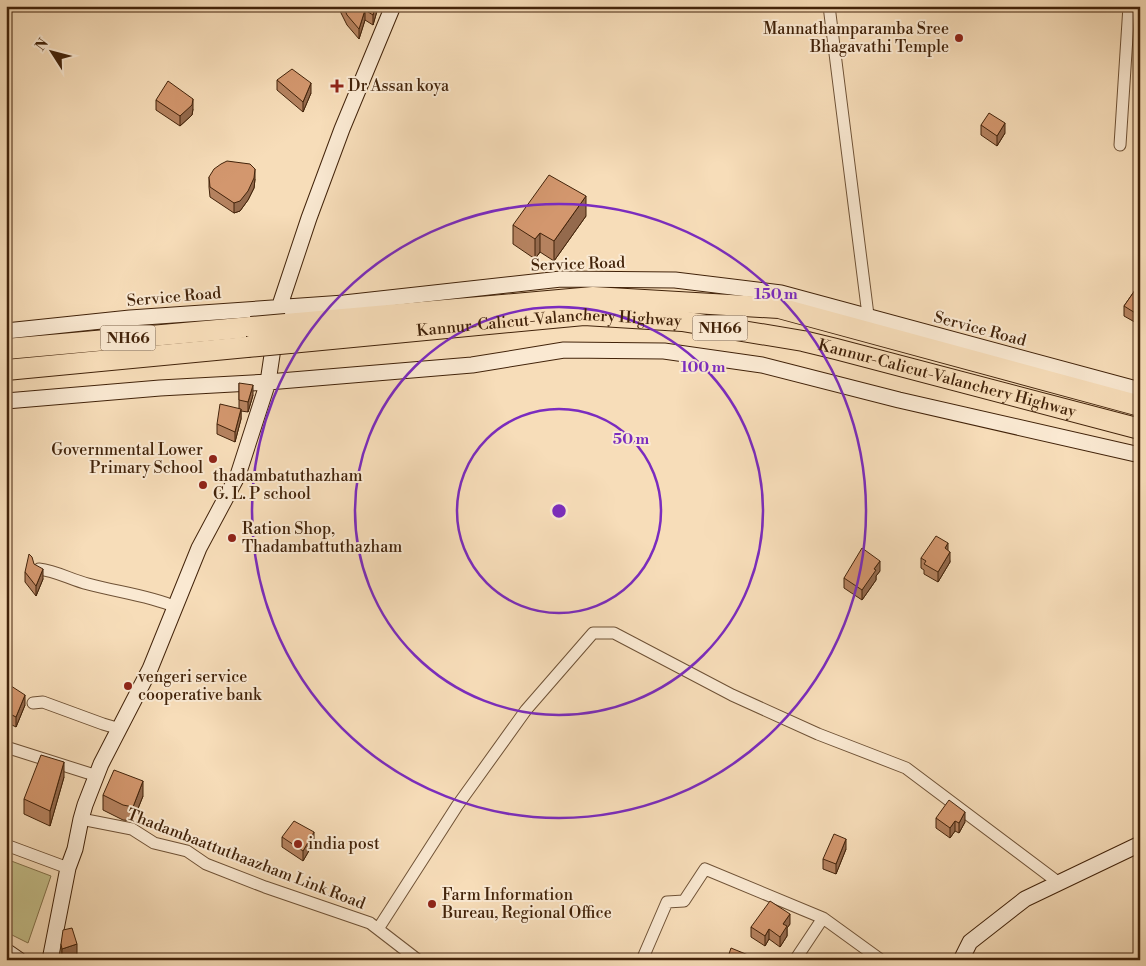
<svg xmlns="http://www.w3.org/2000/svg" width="1146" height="966" font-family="'Libre Bodoni',serif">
	<rect width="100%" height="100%" fill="#f7ddb9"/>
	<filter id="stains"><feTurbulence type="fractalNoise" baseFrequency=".004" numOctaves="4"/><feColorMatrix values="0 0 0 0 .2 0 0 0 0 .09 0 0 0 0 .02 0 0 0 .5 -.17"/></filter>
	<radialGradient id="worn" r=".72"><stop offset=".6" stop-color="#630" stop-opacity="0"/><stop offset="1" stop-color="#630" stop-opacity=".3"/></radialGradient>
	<path fill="#c4bf8a" stroke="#83714a" d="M6,859L51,876L28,943L6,932Z"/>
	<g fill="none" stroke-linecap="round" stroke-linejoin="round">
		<defs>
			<path id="street" d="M829,6L868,315
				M1120,145L1129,6
				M39,569C57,571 71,580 88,584C117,592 148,595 176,607
				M33,703L43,702L103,724L120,729
				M6,745L9,748L91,774H97
				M81,819L132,829L154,843L187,851L206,864L265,887L370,923L418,960
				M6,845L68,868
				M378,929L457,806L526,710L593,633H614L732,695L818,734L906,768L1059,883
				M642,960L667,902L684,901L705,869L823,918
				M795,960L823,918L881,960"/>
			<path id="secondary" d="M6,331L130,318L344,303L561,279L675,280L781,293L1140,390
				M6,401L160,388L268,382L472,365L564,350L664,351L762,365L899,400L1140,455
				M6,951L19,960
				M50,960L68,868L75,849L81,819L85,805L101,764L150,669L199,548L238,475L268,382L279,308L309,218L342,129L393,6
				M961,960L970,942L1025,899L1140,844"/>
			<g id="highway">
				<path d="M286,324L593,297L779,308L1140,406"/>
				<path id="s1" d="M290,343L584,315L682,321L803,341L836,349L1140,429"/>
				<path d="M6,349L251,327"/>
				<path d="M6,370L247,347"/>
			</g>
		</defs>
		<use href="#street" stroke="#6f5236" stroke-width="13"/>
		<use href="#secondary" stroke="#42230a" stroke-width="17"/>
		<use href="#highway" stroke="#42230a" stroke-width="22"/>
		<use href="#street" stroke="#fae9d2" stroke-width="11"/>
		<use href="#secondary" stroke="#fae9d2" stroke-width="15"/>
		<use href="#highway" stroke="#f7ddb9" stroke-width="20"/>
		<defs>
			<path id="highway-bridge" d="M251,327L286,324
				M247,347L290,343"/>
		</defs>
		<use href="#highway-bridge" stroke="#42230a" stroke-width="22" stroke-linecap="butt"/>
		<use href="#highway-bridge" stroke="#f7ddb9" stroke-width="20"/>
	</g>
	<path fill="#b5825f" stroke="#42230a" d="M339,6H377V11L373,25L365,20L359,39L347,25L339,9Z
		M277,80L311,93L303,112L277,90Z
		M156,100L193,109L192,115L180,126L156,110Z
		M981,125L1005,133L997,146L981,135Z
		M209,177L255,179L254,188L248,200L240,211L234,213L210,197L209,187Z
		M586,216L554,261L540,252L535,259L513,244V225Z
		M1140,283V325L1124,316V306Z
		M239,383L253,395L248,412L241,411V419L235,442L217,434V424L239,409Z
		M948,551L950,562L938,582L924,574V570L921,568V558Z
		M34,564L43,579L36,596L25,582V572Z
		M880,571L876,576V580L862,600L844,588V578Z
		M6,690L25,705L16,727L6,722Z
		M64,777L50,826L24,814V799Z
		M103,795L143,796L133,821L123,820L103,810Z
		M936,818L965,822L959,833L955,831L950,838L936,828Z
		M282,837L314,842L303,861L282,847Z
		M846,849L836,874L823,869V859Z
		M790,924L787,928V936L780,947L769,939L765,946L751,937V927Z
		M61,944L77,954L62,959L61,954Z"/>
	<path fill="#946a4d" stroke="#42230a" d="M375,6H377V11L373,25V15Z
		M365,10V20L359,39V29Z
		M311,83V93L303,112V102Z
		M193,99V109L192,115L180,126V116Z
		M1005,123V133L997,146V136Z
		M255,169V179L254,188L248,200L240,211L234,213V203Z
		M586,196V216L554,261V241Z
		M540,233V252L535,259V239Z
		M253,385V395L248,412V402Z
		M241,409V419L235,442V432Z
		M948,543V553L945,548Z
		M950,552V562L938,582V572Z
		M880,561V571L876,576V580L862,600V590L874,569Z
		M43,569V579L36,596V586Z
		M25,695V705L16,727V717Z
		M64,762V777L50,826V811Z
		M143,781V796L133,821V807Z
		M965,812V822L959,833V823Z
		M955,821V831L950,838V828Z
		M314,832V842L303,861V851Z
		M846,839V849L836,874V864Z
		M790,914V924L787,928V936L780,947V937L783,924Z
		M769,929V939L765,946V936Z
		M77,944V954L62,959V949Z"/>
	<path fill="#d3976e" stroke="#42230a" d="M343,6H375L373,15L365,10L359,29L347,15Z
		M292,69L311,83L303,102L277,80Z
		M168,81L193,99L192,105L180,116L156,100Z
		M989,113L1005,123L997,136L981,125Z
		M227,161L250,164L255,169L254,178L248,191L240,201L234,203L210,187L209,177L214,169L221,164Z
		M549,175L586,196L554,241L540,233L535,239L513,225Z
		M1140,283V316L1124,306Z
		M239,383L253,385L248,402L239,400Z
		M220,404L241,409L235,432L217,424Z
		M936,536L948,543L945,548L950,552L938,572L924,564L926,561L921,558Z
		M862,548L880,561L874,569L876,570L862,590L844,578Z
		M29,554L32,557L34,564L43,569L36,586L25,572Z
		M8,684L25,695L16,717L6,712V690Z
		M41,755L64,762L50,811L24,799Z
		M114,770L143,781L133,807L123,805L103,795Z
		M949,800L965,812L959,823L955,821L950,828L936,818Z
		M294,821L314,832L303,851L282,837Z
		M834,834L846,839L836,864L823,859Z
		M770,901L790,914L783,924L787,926L780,937L769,929L765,936L751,927Z
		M72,928L77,944L62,949L61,944L63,930Z
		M731,948L753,957L752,960H727Z"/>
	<g fill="none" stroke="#7b2cbf" stroke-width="2.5">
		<circle cx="559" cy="511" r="102"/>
		<circle cx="559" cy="511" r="204"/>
		<circle cx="559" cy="511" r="307"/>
	</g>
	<g fill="#8f2418" stroke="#fae9d2" stroke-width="2">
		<circle cx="959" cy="38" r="5"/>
		<path d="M334.5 78.5h5v5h5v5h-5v5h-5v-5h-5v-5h5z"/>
		<circle cx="213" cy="459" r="5"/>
		<circle cx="203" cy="485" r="5"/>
		<circle cx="232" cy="538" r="5"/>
		<circle cx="128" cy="686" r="5"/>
		<circle cx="298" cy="844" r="5"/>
		<circle cx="432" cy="904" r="5"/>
	</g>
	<g text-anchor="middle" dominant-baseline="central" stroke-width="4" stroke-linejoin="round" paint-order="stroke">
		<g fill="#fae9d2" stroke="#795e46" stroke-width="1">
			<rect x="692.5" y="315.5" width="55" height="25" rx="4"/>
			<rect x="100.5" y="325.5" width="55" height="25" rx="4"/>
		</g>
		<g font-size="15" font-weight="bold" fill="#42230a">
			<text x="720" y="328">NH66</text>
			<text x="128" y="338">NH66</text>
		</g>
		<g font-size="16" fill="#42230a" stroke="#fae9d2" text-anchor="start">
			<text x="949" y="29" text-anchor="end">Mannathamparamba Sree<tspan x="949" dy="18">Bhagavathi Temple</tspan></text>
			<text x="348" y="86">Dr Assan koya</text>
			<text x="203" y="450" text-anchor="end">Governmental Lower<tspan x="203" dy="18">Primary School</tspan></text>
			<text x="213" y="476">thadambatuthazham<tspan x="213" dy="18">G. L. P school</tspan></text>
			<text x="242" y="529">Ration Shop,<tspan x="242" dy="18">Thadambattuthazham</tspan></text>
			<text x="138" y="677">vengeri service<tspan x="138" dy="18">cooperative bank</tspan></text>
			<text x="308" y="844">india post</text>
			<text x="442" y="895">Farm Information<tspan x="442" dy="18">Bureau, Regional Office</tspan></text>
		</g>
		<g font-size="16" fill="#42230a" stroke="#fae9d2">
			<text transform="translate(578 264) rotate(-2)">Service Road</text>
			<text transform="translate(174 297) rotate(-5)">Service Road</text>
			<text stroke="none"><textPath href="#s1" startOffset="260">Kannur-Calicut-Valanchery Highway</textPath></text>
			<text transform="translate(980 329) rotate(15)">Service Road</text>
			<text stroke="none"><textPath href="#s1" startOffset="665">Kannur-Calicut-Valanchery Highway</textPath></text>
			<text transform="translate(246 859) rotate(21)">Thadambaattuthaazham Link Road</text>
		</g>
	</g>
	<circle cx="559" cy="511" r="8" fill="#7b2cbf" stroke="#fae9d2" stroke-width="2.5"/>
	<g font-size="15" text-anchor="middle" font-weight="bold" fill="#7b2cbf" stroke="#fae9d2" stroke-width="4" stroke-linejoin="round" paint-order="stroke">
		<text x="776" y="299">150 m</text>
		<text x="703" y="372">100 m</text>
		<text x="631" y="444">50 m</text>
	</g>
	<rect width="1146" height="966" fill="none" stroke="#f7ddb9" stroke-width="25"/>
	<rect x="8" y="8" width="1131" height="951" fill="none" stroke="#42230a" stroke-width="2.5"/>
	<rect x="12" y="12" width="1121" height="941" fill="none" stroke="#42230a"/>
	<g transform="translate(52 52) rotate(306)" stroke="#fae9d2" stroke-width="4" paint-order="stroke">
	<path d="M0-4L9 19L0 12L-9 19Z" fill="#42230a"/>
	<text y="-8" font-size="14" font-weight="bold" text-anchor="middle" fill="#42230a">N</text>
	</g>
	<rect width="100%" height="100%" filter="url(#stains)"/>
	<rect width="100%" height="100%" fill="url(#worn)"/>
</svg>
